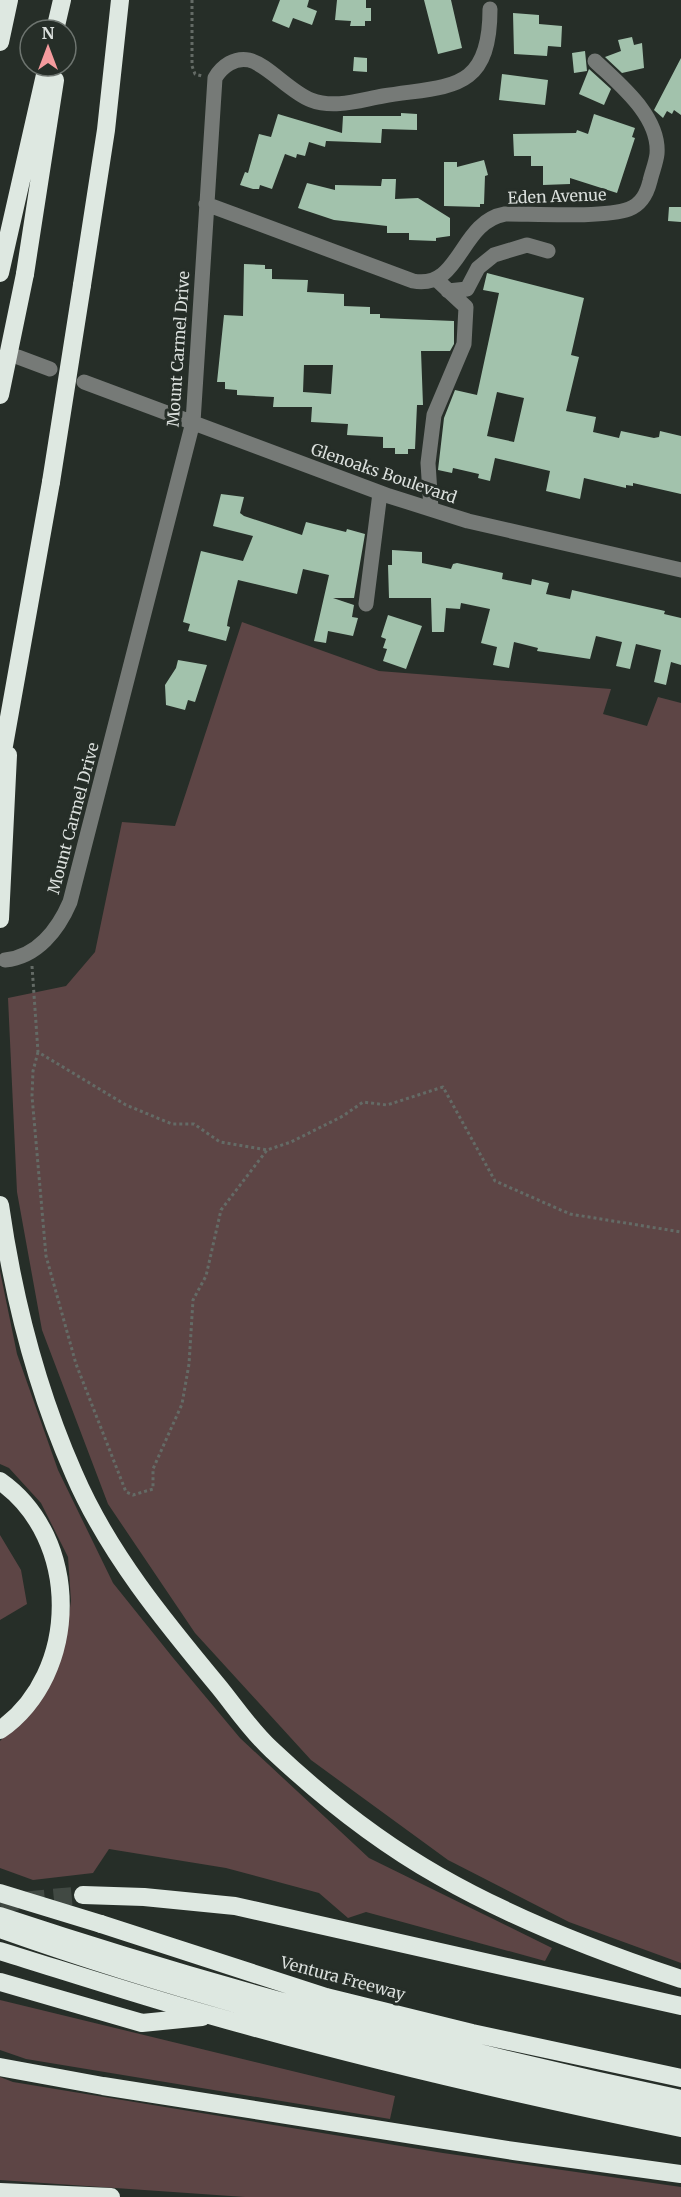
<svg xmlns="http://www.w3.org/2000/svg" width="681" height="2197" font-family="Merriweather,serif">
	<rect width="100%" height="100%" fill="#262e28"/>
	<path fill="#5d4545" d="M242,622L379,671L611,689L603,714L647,726L658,697L681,703V1963L569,1922L448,1860L311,1760L195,1633L108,1504L42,1330L17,1192L8,998L66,986L95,952L122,822L175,826Z
		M0,1271L17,1354L58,1470L113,1583L174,1659L240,1738L369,1858L552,1948L545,1961L366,1912L348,1918L319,1893L226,1868L109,1849L93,1873L33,1880L0,1868V1741L44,1696L64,1647L71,1601L68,1557L41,1503L9,1468L0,1464Z
		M0,1535L21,1570L27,1604L0,1620Z
		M0,2000L395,2096L390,2119L26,2059L0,2050Z
		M0,2077L13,2082L443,2153L681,2187V2197H245L0,2180Z"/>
	<path fill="#a2c2ac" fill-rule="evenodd" d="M280,0H309L307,7L317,11L312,25L293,18L289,28L272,21Z
		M337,0H366V8H371V21H365V26H350L351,21L335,20Z
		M424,0H451L462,48L438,54Z
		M513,13L539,15V24L562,26L561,47L548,46L547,56L514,54Z
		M632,37L634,45L642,43L644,68L622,73L605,57L621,51L618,40Z
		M585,51L587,71L574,73L572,53Z
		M354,57L367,58V72L353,71Z
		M681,58V115L674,110L672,114L667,111L663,118L654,110Z
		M589,69L611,89L604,105L579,94Z
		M502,74L548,80L545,105L499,100Z
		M401,113L417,114V130L382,129L381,143L326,141L325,147L309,142L305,156L297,154L296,158L285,154L272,189L260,185L259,189H253L240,185L245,172L248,173L259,134L271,137L278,114L342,133L343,116H401Z
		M594,114L635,128L632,137L635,138L617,193L570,178V184L543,185V166H531V156H514L513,134L576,133L577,130L588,134Z
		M484,160L488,175L485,176L484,204H480V207L444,206V162H457V167Z
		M382,179H396L395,199L418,198L450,218V236L436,238V241L409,240V233H387V226L334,220L298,208L307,183L335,190V185L381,186Z
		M669,207H681V222L668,221Z
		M244,264L265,265V269H272V279L308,280L307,292L344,294V306L370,307V314H380V318L454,321V344L450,351H421L423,405H417L415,449H408V454H395V448H383V437L347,435L348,424L311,422L312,407H273L274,397L237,395V390L225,389V382H217L224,315L243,316ZM304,365H333L331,394L303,392Z
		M487,273L584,298L571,355L579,357L566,411L596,417L593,432L619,438L621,431L654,438L659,437L660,431L681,436V494L633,483V486L626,485V488L584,478L580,499L546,491L550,471L495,458L490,481L478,478L479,474L453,468L452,473L438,470L444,418L455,390L477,395L499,293L483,290ZM497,392L524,398L514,442L487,436Z
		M221,494L244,497L240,513L244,516L302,535L306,522L346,532L347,529L365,534L354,598H333L354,605L352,617L358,618L353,636L328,631L326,643L314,641L329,575L303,569L297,594L238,580L228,620L227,626L230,627L226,641L188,631L190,624L183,622L201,551L243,561L253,536L213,526Z
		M392,550L422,552V563L451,569L453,564L457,563L503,573L502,579L531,585L532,579L549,583L546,594L570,599L572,590L665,611L664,614L681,618V665L671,662L666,685L654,682L661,650L636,644L630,669L616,666L622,642L596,636L590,659L537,651L538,648L514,642L509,668L493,665L497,647L481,643L490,609L461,603L460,609L446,608L444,632H432L431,598H389L388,565H392Z
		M388,615L422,626L406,669L383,661L387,649L383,648L386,639L381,637Z
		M178,660L207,665L195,702L188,700L185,710L166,705L165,685L176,668Z"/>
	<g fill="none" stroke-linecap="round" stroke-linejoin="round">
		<path stroke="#414943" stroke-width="18" stroke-dasharray="18 9" stroke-linecap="butt" d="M0,1903L83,1895"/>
		<path stroke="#646b66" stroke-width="3" stroke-dasharray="3 3" stroke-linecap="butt" d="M192,0V66L195,74L202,76
			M32,966L38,1052L126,1105L172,1124H194L220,1142L267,1150L291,1142L343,1116L363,1102L387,1105L443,1087L495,1181L570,1214L681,1232
			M38,1052L33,1071L32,1096L46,1256L76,1364L126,1492L133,1495L153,1489V1469L182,1404L189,1364L193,1300L206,1276L221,1210L267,1150"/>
		<path stroke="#767a77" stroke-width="15" d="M206,204L413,281C461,290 459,222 505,214C535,214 605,218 629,209C642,204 647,193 650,181C652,172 656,163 657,154C660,116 619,84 595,61
			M448,291L467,289L478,268L494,255L527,245L548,251
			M18,357L50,369
			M84,382L389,496L468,521L681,570
			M431,509L428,463L434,415L464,344L466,307L437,280
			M366,604L380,493
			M5,960C37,957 58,930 70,902L193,422L215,78C222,66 235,57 249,60C267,64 290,92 311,100C334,109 360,100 383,96C448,85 490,94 490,9"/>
		<path stroke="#dee8e1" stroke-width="18" d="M55,30L62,0
			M0,42L9,0
			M0,273L47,66
			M25,274L55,80
			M82,285L106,130L120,0
			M0,768L51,482
			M0,919L8,755
			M0,1205C13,1296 37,1390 74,1474C108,1553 165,1622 219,1687C236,1708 252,1732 272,1750C322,1797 379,1842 439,1876C514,1919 599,1952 681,1979
			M0,1481C81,1538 81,1673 0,1730
			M83,1895L144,1897L235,1906L681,2006
			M0,1916C223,1990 451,2050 681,2099
			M101,1924L326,1997L472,2033L681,2078
			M0,1929C222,2008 452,2062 681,2112
			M0,1951C71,1973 141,1996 213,2016C367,2060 524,2096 681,2128
			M0,1982L142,2023L202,2017
			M0,2067L103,2086L514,2151L681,2174
			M0,2192L111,2197"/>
		<path stroke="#dee8e1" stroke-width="18" d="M0,395L25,274
			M51,482L82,285
			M0,1893L101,1924"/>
	</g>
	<g text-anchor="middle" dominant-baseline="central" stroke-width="6" stroke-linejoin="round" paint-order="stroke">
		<g font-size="16" fill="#dadfdc" stroke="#262e28">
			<text transform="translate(557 196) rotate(-2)">Eden Avenue</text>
			<text transform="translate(178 349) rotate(-86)">Mount Carmel Drive</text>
			<text transform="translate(384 473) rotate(19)">Glenoaks Boulevard</text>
			<text transform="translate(73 818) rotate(-75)">Mount Carmel Drive</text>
			<text transform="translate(343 1978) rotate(15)">Ventura Freeway</text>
		</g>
	</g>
	<g transform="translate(48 48)"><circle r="28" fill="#262e28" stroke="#6e7570" stroke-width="1.5"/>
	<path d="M0-4.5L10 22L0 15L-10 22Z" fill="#f59b9e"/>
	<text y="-9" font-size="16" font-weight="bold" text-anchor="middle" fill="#dadfdc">N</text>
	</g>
</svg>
